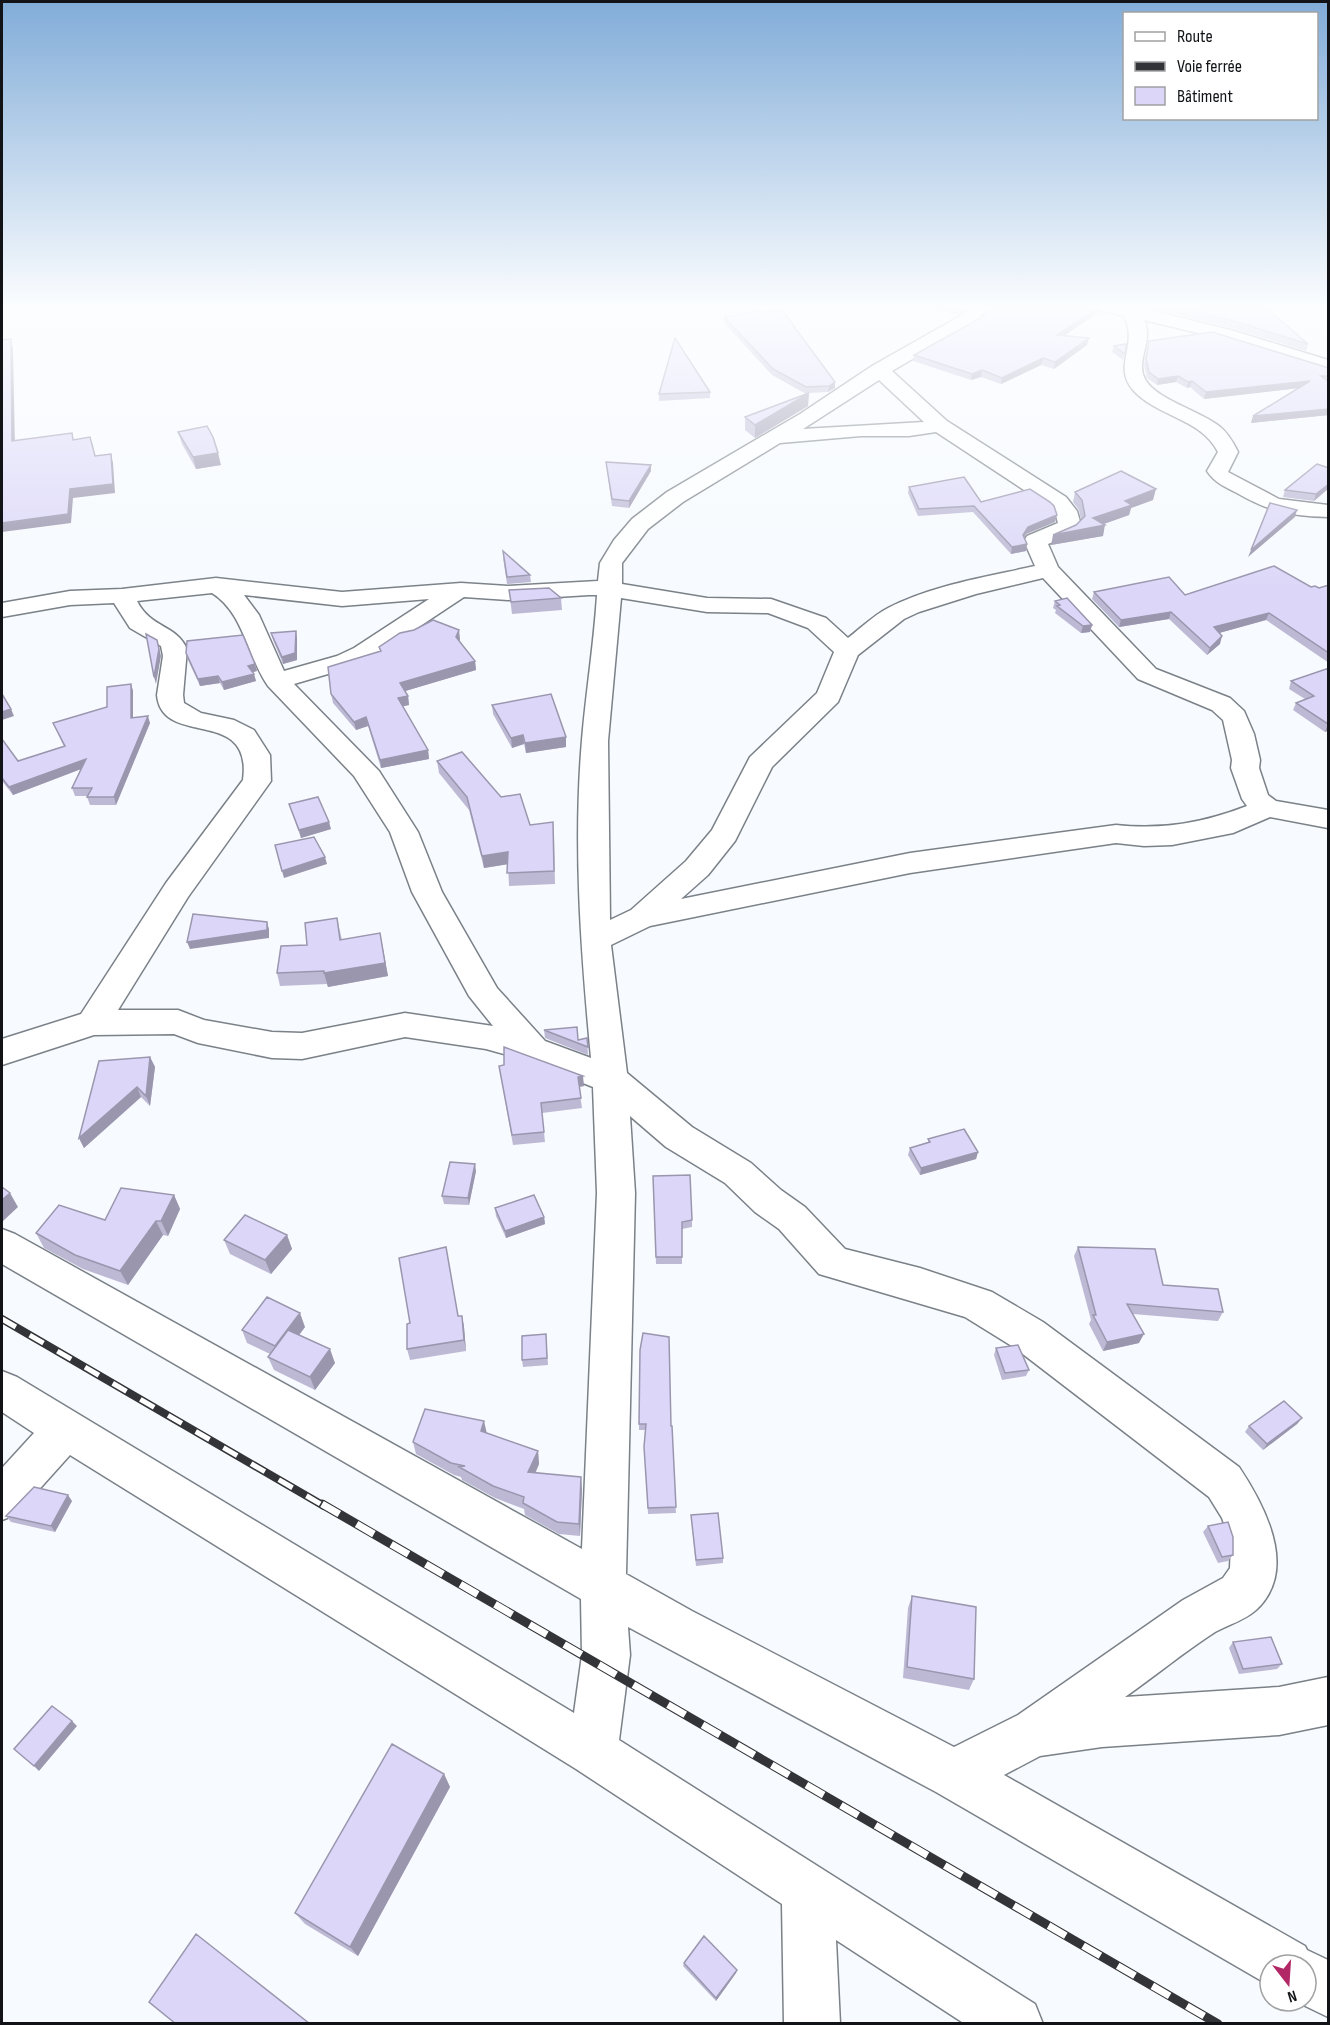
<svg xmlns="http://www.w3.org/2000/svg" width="1330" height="2025" font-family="'Sofia Sans Condensed',sans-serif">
	<rect width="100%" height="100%" fill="#f7fafe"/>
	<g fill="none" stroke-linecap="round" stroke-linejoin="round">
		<defs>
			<path id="minor" d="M978,306H999L996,310L892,371L947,421L1066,497L1077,511L1081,525L1073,534L1048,544L1058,567L1156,669L1230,698L1244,711L1254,734L1260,760L1259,768L1268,795L1276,801L1328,810V828L1270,817L1233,833L1172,845L1144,846L1116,843L910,873L650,926L611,945L627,1073L692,1127L751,1163L781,1190L805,1207L845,1249L920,1268L992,1292L1043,1322L1239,1467C1265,1506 1299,1570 1256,1610C1245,1620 1228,1625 1215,1632C1184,1652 1155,1676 1125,1697L1279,1687L1328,1677V1725L1279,1735L1102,1747L1040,1756L1004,1775L1305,1946L1307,1950L1328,1960V2017L1295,2001H1306V1965H1270V1985L1267,1984L936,1792L628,1627L630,1655L619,1740L1035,2004L1043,2024H965L836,1940L840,2024H784L782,1904L576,1769L70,1455L17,1514L2,1520V1468L34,1433L2,1412V1371L17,1377L574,1713L582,1655L581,1599L2,1264V1229L15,1234L582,1549L597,1193L593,1087L525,1060L486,1049L405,1037L302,1059L272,1058L198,1043L174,1034L94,1035L2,1065V1039L81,1014L166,883L243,780C253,705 162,749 157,695L163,656L161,646L130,628L114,603L70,605L2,617V603L70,591L122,589L216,578L342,592L461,583L508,586L598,581L600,563L614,540L632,519L667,492L800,414L872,366ZM879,380L924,422L803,429ZM936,432L1050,507L1055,512L1058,523L1027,536L1024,541L1035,566C986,577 933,585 888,608C874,615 861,628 848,638L826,618L771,599L707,598L622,584V563L648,529L683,502L780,443L861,436H909ZM1043,578L1138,679L1212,710L1223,720L1232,760L1231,768L1242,799L1247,806C1203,823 1163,830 1116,825L910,853L681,899L708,875L735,841L772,767L838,702L858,655L904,619L919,612L976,594ZM212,593C244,613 247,656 268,686L354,776L390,832L412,892L469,996L493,1026L405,1013L302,1033L272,1032L204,1020L178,1010H118L188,897L271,781L270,755L254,730L234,720L201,713L184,703L183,695L187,649C176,624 151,629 137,601ZM244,595L342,606L429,599L354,648L337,656L284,671L259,615ZM589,595H597C594,644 586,692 582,740C573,846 581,952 591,1058L545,1041L497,988L442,892L418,832L379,771L294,684L355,666L372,658L464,597L508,600ZM621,598L707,612L768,613L808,628L834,652L817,693L750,757L712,830L686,861L631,910L610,920L608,741ZM630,1116L666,1147L725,1183L755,1212L779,1229L819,1274L965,1317L1015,1348L1209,1497L1222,1518L1231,1543L1230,1568L1223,1578L1183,1600L1018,1715L954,1747L692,1611L626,1574L635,1193Z
				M1096,306H1134L1234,331L1328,360V372L1223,339L1144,320C1154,340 1135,361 1145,379C1155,399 1200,411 1219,426C1228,433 1233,442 1238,452L1228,472L1279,499L1328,505V517C1290,516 1270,512 1237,493C1225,487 1214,482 1207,471L1218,452C1201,418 1157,417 1133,390C1112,365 1139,346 1124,316L1099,310Z"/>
		</defs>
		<use href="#minor" stroke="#7a8188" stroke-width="3"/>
		<use href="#minor" fill="#fff" fill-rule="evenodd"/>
		<defs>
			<path id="rail-far1" d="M2,1319L324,1506"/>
			<path id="rail" d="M322,1504L1218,2024"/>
		</defs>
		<use href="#rail-far1" stroke="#323437" stroke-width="8"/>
		<use href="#rail" stroke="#323437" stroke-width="9"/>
		<use href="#rail-far1" stroke="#fff" stroke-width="5" stroke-dasharray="16" stroke-linecap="butt"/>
		<use href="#rail" stroke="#fff" stroke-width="7" stroke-dasharray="20" stroke-linecap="butt"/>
	</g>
	<path fill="#bdb9d5" d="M927,306H974L957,315Z
		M1100,306L1099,312L1064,336L1087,345L1054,369L1041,365L1001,384L981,377L971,380L913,361L914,355L981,318V315Z
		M1147,306H1264L1308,344L1306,351L1235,329L1153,308Z
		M724,317L835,382V388L828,392L809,393L808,406L755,438L745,430V417L808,393L806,394L772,375L724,323Z
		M1126,344L1123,360L1112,352L1114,346Z
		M1147,347L1329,368V415L1251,423L1253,416L1298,388L1204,399L1190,387L1187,388L1176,382L1157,385L1147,378L1144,365Z
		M710,392V398L659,401V394Z
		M178,432L221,465L196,469L182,444Z
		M606,462L651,471L629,508L612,506Z
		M1329,468V488L1314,501L1283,497L1285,490Z
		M909,487L981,502L1057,515L1055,522L1026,534L1024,537L1027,544L1026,551L1011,554L973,512L918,516L908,493Z
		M1075,492L1153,500L1131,508L1129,515L1104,524L1103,536L1051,545L1076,525L1081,520L1079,510L1073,502Z
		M503,558L530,575L531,582L507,584Z
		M1329,585V663L1266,620L1219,633L1220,644L1207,655L1169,619L1119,627L1092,599L1094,592L1185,595L1311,587L1319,588Z
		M509,590L561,598L562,610L512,614Z
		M1055,601L1092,625L1090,632L1081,633L1055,613L1056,610L1053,608Z
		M296,631L297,638V660L283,664L273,640L271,633Z
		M460,639L459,641L475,661L476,670L405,691L408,696L409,705L403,706L428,750L429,759L381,768L368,726L356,730L333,703L331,694L380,651L379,647Z
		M186,653L255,664L257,671L253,672L256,681L224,690L220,683L200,686L188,660Z
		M1329,668V730L1325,732L1293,710L1296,703L1305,699L1289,689L1291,681Z
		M131,684L133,691V717L150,723L116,805H90L87,797L88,796H75L72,788L81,769L13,795L2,781V739L18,761L64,747L53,723L107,707Z
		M492,705L566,737V747L526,753L524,744L512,748L493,714Z
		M437,761L501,797L530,825L554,835L555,884L509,886L508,864L484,868L469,810L439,773Z
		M289,804L331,829L301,838Z
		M337,918L342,940L380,933L388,976L328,987L327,984L280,986L277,973Z
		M544,1030L578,1040L587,1038L588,1055L545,1038Z
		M150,1057L155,1067L150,1106L141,1097L84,1148L79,1138Z
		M499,1066L584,1086L579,1087L582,1108L542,1113L545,1142L513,1145Z
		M928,1139L978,1152L976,1159L920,1175L908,1155L910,1148L928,1142Z
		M476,1171L469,1205L444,1204L442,1196Z
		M653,1176L692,1220V1227L682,1229V1264H656Z
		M174,1195L180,1209L168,1236L163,1235L128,1285L83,1269L44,1248L36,1233L105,1220Z
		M495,1208L544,1217L545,1224L506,1238L496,1216Z
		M287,1235L292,1249L271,1274L230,1254L224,1240Z
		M1078,1247L1163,1285L1223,1312L1218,1321L1133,1314L1139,1343L1103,1351L1089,1324L1091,1320L1074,1256Z
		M462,1316L464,1327L466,1351L410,1360L407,1349L410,1323Z
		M305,1327L299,1335L335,1363L315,1390L274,1370L268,1357L270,1354L247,1343L242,1330Z
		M546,1334L548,1365L523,1367L522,1360Z
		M996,1348L1029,1370L1026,1376L1002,1380L994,1355Z
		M640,1350L671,1426L676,1513L648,1514L645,1453V1430H639Z
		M1302,1418L1297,1424L1263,1450L1245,1432L1249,1426Z
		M487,1433L538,1451L539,1464L536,1472L582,1489L580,1536L559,1534L525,1515L524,1509L495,1498L462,1480L461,1477L454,1475L416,1454L413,1442Z
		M72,1501L55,1532L11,1522L6,1516Z
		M691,1515L723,1558V1563L696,1566Z
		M1208,1526L1233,1555L1228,1561L1218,1563L1203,1532Z
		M912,1596L974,1679L969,1690L903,1678L908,1608Z
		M1233,1642L1282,1664L1277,1669L1239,1674L1229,1648Z
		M444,1774L450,1787L358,1956L305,1924L295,1913Z
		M684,1963L736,1973L716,2001L683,1966Z"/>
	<path fill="#9a96ae" d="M963,306H974L957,315L958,309Z
		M1100,306L1099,312L1055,342L1057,335Z
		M1089,338L1087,345L1054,369L1055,362Z
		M11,339L13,348L15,450L12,441Z
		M1043,358L1041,365L1001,384L1002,378Z
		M982,370L981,377L971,380L972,374Z
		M1178,376L1176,382L1157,385L1158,379Z
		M1192,381L1190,387L1187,388L1188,382Z
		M1310,381L1308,387L1204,399L1206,392Z
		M835,382V388L828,392L829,386Z
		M809,393L808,406L755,438V425Z
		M1329,409V415L1251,423L1253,416Z
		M218,453L221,465L196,469L193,457Z
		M111,454L113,463L115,493L73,498L71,523L2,532V523L70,489Z
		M651,465V471L629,508V501Z
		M1329,484V488L1314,501L1316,494Z
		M1156,489L1153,500L1131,508L1129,515L1095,527L1105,525L1103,536L1051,545L1053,535L1090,528L1093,518L1125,501Z
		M1297,510L1295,517L1248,557L1251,550Z
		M1057,515L1055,522L1026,534L1022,542L1023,535L1028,527Z
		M1027,544L1026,551L1011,554L1012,547Z
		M1171,612L1169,619L1119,627L1121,620Z
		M1269,613L1266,620L1212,635L1214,627Z
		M1092,625L1090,632L1081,633L1083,626Z
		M459,630L460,639L457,646L456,637Z
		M296,631L297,638V660L283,664L282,657Z
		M1222,636L1220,644L1207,655L1210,648Z
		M157,640L161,656L156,684L154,677Z
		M475,661L476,670L402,692L400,683Z
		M255,664L257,671L250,673L248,666Z
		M254,674L256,681L224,690L222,682Z
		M218,676L220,683L200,686L198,679Z
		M131,684L133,691V725L131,718Z
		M408,696L409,705L400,707L398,698Z
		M11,709L14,716L2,720V712Z
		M148,716L150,723L116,805L114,797Z
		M366,717L368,726L356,730L354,722Z
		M1328,724L1329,730L1325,732Z
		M523,735L524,744L512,748L511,738Z
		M566,737V747L526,753L525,743Z
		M428,750L429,759L381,768L380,760Z
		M86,759L89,766L13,795L9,787Z
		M329,822L331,829L301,838L299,830Z
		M508,852L509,864L484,868L482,856Z
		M325,857L327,864L284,878L282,871Z
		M267,922L269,929V938L190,949L187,942Z
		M380,933L388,976L328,987L324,973Z
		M150,1057L155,1067L150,1106L146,1096Z
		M583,1076L584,1086L578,1087V1077Z
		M137,1087L141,1097L84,1148L79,1138Z
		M978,1152L976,1159L920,1175L921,1168Z
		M475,1164L476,1171L469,1205L468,1198Z
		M10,1193L18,1207L2,1222V1200Z
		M174,1195L180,1209L168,1236L161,1221Z
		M544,1217L545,1224L506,1238L505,1231Z
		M156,1221L163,1235L128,1285L120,1271Z
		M287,1235L292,1249L271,1274L265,1260Z
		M300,1313L305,1327L281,1359L275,1346Z
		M462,1316L464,1327L466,1351L464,1340Z
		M1144,1334L1139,1343L1103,1351L1107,1342Z
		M330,1349L335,1363L315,1390L310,1377Z
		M1302,1418L1297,1424L1263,1450L1267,1444Z
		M484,1421L487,1434L481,1431Z
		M538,1451L539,1464L530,1484L528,1472Z
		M581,1477L582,1489L580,1536L579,1524Z
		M68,1495L72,1501L55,1532L51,1526Z
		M72,1721L77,1726L39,1771L34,1766Z
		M444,1774L450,1787L358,1956L350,1947Z
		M737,1970L736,1973L716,2001V1998Z"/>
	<path fill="#dcd7f8" stroke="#9a96ae" stroke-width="1.5" d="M949,306H963L958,309Z
		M998,306H1100L1057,335L1089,338L1055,362L1043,358L1002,378L982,370L972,374L914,355L984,316L981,315Z
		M1170,306H1264L1308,344L1237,322Z
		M761,310L765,313L782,310L835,382L829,386L806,387L773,369L724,317Z
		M1212,332L1329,368V376H1321L1329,382V409L1253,416L1310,381L1206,392L1192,381L1188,382L1178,376L1158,379L1149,372L1146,359L1149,341Z
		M675,338L710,392L659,394Z
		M11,339L12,441L72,433L73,440L90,437L95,456L111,454L113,484L70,489L68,514L2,523V340Z
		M1126,344L1125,354L1114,346Z
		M809,393L755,425L745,417Z
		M207,426L213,437L218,453L193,457L178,432Z
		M606,462L651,465L629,501L612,499Z
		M1317,464L1329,468V484L1316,494L1285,490Z
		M1121,471L1156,489L1125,501L1132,505L1093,518L1105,525L1053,535L1076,525L1085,516L1082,500L1075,492Z
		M964,477L981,502L1030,489L1050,502L1054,506L1057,515L1028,527L1023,535L1027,544L1012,547L974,506L919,509L909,487Z
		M1270,503L1297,510L1251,550Z
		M503,551L530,575L507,577Z
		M1274,566L1311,587L1315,586L1319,588L1329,585V653L1269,613L1214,627L1222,636L1210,648L1171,612L1121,620L1094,592L1169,577L1185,595Z
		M549,588L561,598L511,602L509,590Z
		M1067,598L1092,625L1083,626L1057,606L1060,605L1055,601Z
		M433,620L459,630L456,637L475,661L400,683L408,696L398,698L428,750L380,760L366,717L354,722L331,694L328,667L381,651L379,647L400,633L414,630Z
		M296,631L295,653L282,657L271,633Z
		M146,634L157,640L159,649L154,677Z
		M243,635L255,664L248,666L254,674L222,682L218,676L198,679L186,653L187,641Z
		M1329,668V724H1328L1296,703L1314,696L1291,681Z
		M131,684V718L148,716L114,797H87L92,788H72L86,759L9,787L2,778V739L18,761L65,746L53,723L107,707V687Z
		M2,694L11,709L2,712Z
		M551,694L566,737L525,743L523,735L511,738L492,705Z
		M462,752L501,797L520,794L530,825L553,822L554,871L507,873L508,852L482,856L467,797L437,761Z
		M318,797L329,822L299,830L289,804Z
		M314,837L325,857L282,871L275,845Z
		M193,914L267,922V930L187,942Z
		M337,918L340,940L380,933L385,963L324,973V971L277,973L281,946L307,945L305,923Z
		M577,1027L578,1040L587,1038L588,1047L544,1030Z
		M504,1047L583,1076L578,1077L581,1098L541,1103L544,1132L512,1135L499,1066L504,1065Z
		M150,1057L146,1096L137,1087L79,1138L99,1061Z
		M964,1129L978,1152L921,1168L910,1148L930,1142L928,1139Z
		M450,1162L475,1164L468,1198L442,1196Z
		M690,1175L692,1220L682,1222V1257H656L653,1176Z
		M2,1187L10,1193L2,1200Z
		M121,1188L174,1195L161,1221H156L120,1271L75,1255L36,1233L59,1205L105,1220Z
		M534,1195L544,1217L505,1231L495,1208Z
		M245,1215L287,1235L265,1260L224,1240Z
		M446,1247L458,1316H462L464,1340L407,1349V1324L410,1323L399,1258Z
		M1078,1247L1155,1249L1163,1285L1218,1289L1223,1312L1127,1304L1144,1334L1107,1342L1093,1315H1096Z
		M267,1297L300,1313L275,1346L242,1330Z
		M288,1330L330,1349L310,1377L268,1357Z
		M643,1333L669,1337L671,1426H672L676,1507L648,1508L644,1447L646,1424H639L640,1350Z
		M546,1334L547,1358L522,1360V1336Z
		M1018,1345L1029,1370L1005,1373L996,1348Z
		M1284,1401L1302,1418L1267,1444L1249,1426Z
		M425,1409L484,1421L481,1431L538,1451L528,1472L581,1477L579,1524L557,1522L523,1503L524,1497L493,1486L459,1467L465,1466L451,1463L413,1442Z
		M34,1487L68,1495L51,1526L6,1516Z
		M718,1513L723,1558L696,1560L691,1515Z
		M1228,1522L1233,1537V1555L1222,1557L1208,1526Z
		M912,1596L976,1607L974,1679L907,1667Z
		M1271,1637L1282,1664L1243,1669L1233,1642Z
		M52,1706L72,1721L34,1766L14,1749Z
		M392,1744L444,1774L350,1947L295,1913Z
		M196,1934L310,2024H176L149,2002Z
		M704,1936L737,1970L716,1998L684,1963Z"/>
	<linearGradient id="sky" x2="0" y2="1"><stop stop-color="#81acd8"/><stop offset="0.52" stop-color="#fbfdff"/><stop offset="1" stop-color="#fbfdff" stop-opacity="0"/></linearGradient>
	<rect width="1330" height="589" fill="url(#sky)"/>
	<rect width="1330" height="2025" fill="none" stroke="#111316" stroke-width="6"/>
	<rect x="1123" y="12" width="195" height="108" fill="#ffffff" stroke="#a0a1a2" stroke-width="1.5"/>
	<rect x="1135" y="32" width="30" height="9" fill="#ffffff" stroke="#a0a1a2" stroke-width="1.5"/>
	<text x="1177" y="42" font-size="18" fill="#111316">Route</text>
	<rect x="1135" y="62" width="30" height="9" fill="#323437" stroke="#a0a1a2" stroke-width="1.5"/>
	<text x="1177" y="72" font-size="18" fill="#111316">Voie ferrée</text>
	<rect x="1135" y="87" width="30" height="18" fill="#dcd7f8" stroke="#a0a1a2" stroke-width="1.5"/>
	<text x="1177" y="102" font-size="18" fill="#111316">Bâtiment</text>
	<g transform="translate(1288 1983) rotate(163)"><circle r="28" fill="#ffffff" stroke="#a0a1a2" stroke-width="1.5"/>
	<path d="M0-4.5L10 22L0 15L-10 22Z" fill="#b22866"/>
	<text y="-9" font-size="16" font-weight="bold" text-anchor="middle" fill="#111316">N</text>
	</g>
</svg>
